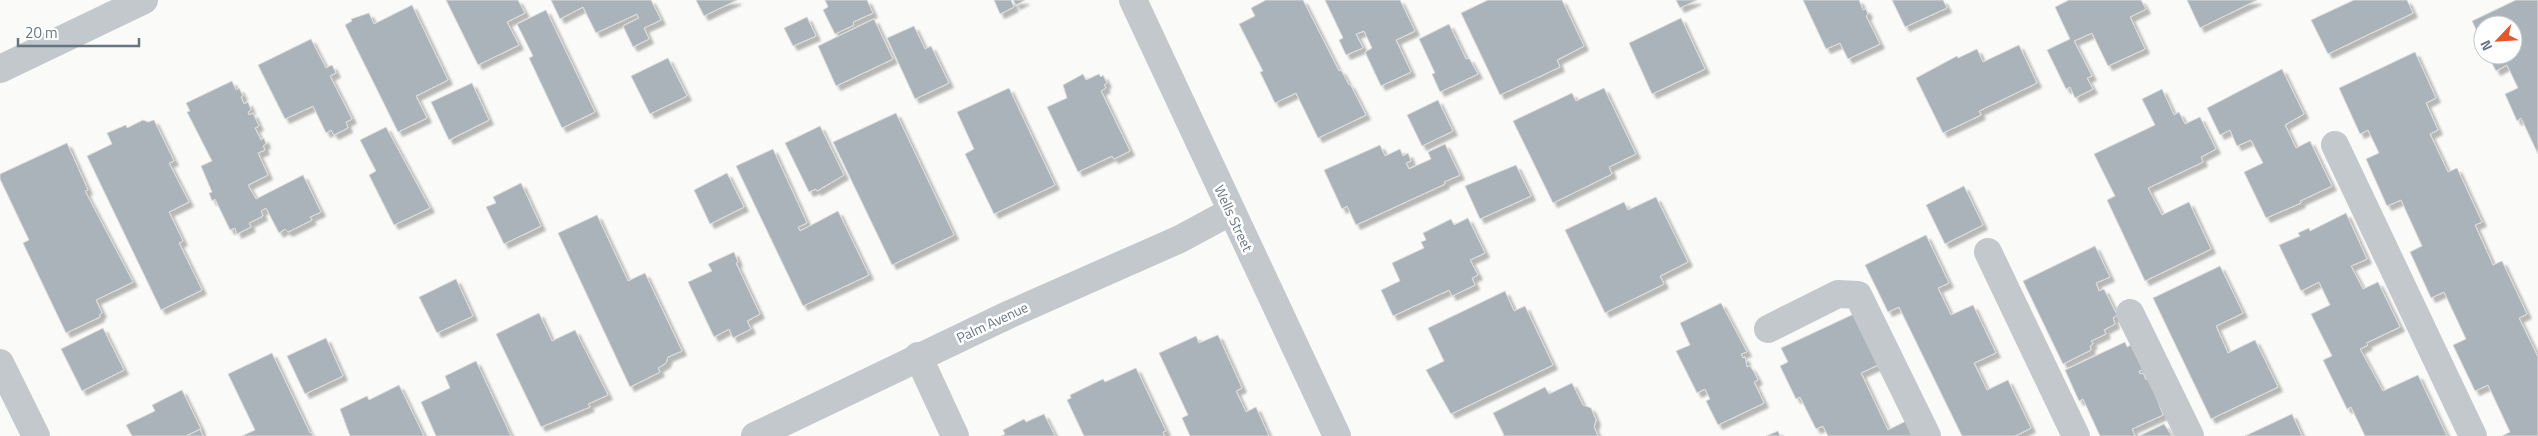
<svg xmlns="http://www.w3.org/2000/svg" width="2538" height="436" font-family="'Titillium Web',sans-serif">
	<defs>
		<filter id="shadow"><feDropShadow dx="4.5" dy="4.5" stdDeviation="1" flood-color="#0004"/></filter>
	</defs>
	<rect width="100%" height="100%" fill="#fafaf8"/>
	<path fill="#aab3b9" stroke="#dcdcda" filter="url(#shadow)" d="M446,0H518L525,13L507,22L519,45L478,65Z
		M551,0H651L661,20L644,28L649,39L633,47L623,26L639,18L637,14L596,33L583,7L560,19Z
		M696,0H737L704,16Z
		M825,0H867L873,13L853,22L854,25L835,34L823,10L828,7Z
		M994,0H1011L1014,7L1000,14Z
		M1013,0H1025L1016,5Z
		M1266,0H1303L1339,71L1341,70L1349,85L1350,84L1366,115L1318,138L1296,93L1275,103L1260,72L1263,71L1239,24L1255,16L1251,8Z
		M1325,0H1400L1415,31L1396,40L1411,72L1381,86L1365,52L1372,48L1364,31L1356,34L1363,48L1346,55L1339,40L1343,38Z
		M1488,0H1562L1584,46L1557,60L1560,67L1500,95L1461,13Z
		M1676,0H1697L1680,8Z
		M1803,0H1859L1863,10L1866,9L1868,14L1866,16L1880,44L1848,59L1840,43L1826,49Z
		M1892,0H1943L1947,8L1905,27Z
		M2069,0H2141L2146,9L2130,17L2145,49L2108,66L2092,33L2074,41L2092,76L2087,78L2093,89L2075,98L2070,87L2066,89L2047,50L2070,39L2055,7Z
		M2187,0H2257L2200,28Z
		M2354,0H2407L2413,13L2328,54L2311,20Z
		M2516,0H2538V154L2521,118L2517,121L2505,94L2518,88L2507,65L2496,71L2488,55H2513V25H2483V44L2472,21Z
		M412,5L448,80L416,96L427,118L398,132L345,25L352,21L351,19L369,13L374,24Z
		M546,10L595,112L562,128L529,58L533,56L517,24Z
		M807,17L816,36L793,46L784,28Z
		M1681,18L1705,69L1652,94L1629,43Z
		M874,19L893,59L836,86L818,46Z
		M1449,24L1466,59L1469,58L1478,74L1440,92L1432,74L1435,73L1419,39Z
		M914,26L925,49L931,46L949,83L915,99L887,38Z
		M311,39L326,68L332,65L336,73L330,76L352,119L346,122L348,128L334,135L331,130L326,133L313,106L285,119L258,65Z
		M2019,45L2037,83L1979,111L1981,115L1943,133L1916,78L1957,56L1958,58L1977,49L1983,62Z
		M2415,52L2436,98L2426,103L2438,130L2430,134L2448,172L2457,168L2482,222L2475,225L2493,265L2502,261L2527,314L2519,318L2538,357V436H2502L2510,432L2488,385L2475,391L2453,345L2466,339L2444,292L2431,298L2410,252L2422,246L2401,200L2387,206L2366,159L2379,153L2368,130L2360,134L2339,88Z
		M668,58L687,96L650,114L631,76Z
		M2282,69L2304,114L2285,125L2296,148L2310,141L2332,186L2300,201L2301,203L2266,218L2244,172L2263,163L2251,140L2237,146L2230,130L2220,135L2207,108Z
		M1083,74L1086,80L1099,74L1101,77L1103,75L1107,83L1104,85L1106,88L1101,91L1130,151L1114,159L1112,156L1078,172L1047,107L1067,98L1063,85Z
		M232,81L236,90L239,88L243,96L241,97L244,104L248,102L251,110L248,112L249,115L253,113L259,126L255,128L261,140L264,138L266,144L263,146L265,150L258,153L268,175L248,185L256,199L303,175L321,212L310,217L312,220L288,232L285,229L279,233L266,208L261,211L263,216L249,223L251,227L237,234L235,228L230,230L215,199L212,201L209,193L212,192L201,166L212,161L187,112L190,111L186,103Z
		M472,83L489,120L449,140L431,102Z
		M1009,88L1055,185L994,214L965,154L974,149L957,112Z
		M1604,88L1636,154L1609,167L1612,174L1553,203L1513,121L1572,93L1576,101Z
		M2162,89L2174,115L2179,112L2185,124L2200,117L2216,149L2201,157L2203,162L2148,188L2162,215L2189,202L2211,249L2145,281L2107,200L2115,196L2094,154L2155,125L2142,99Z
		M1438,100L1453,131L1422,146L1407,115Z
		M896,113L954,235L892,265L833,142Z
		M143,120L148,122L154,120L174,161L169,163L189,202L169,212L183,241L179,243L202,290L161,310L87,156L112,144L107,133L126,125L127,128Z
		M820,126L844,175L817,191L816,189L809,192L785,143Z
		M386,127L430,208L394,225L369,175L376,171L360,140Z
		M67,143L88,190L85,191L133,282L96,300L102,313L99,315L100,317L66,333L23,243L29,240L0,179V174Z
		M1445,144L1460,175L1444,182L1445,184L1356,225L1347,206L1342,209L1324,170L1380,145L1385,156L1400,149L1403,156L1408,153L1411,161L1406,163L1409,169L1431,159L1428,152Z
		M773,149L807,223L798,227L800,231L838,211L869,275L803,306L736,166Z
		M1516,165L1531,196L1480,219L1465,186Z
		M727,173L744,207L710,224L694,190Z
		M521,183L541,226L504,244L486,207L496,203L493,197Z
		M1964,186L1983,225L1945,244L1926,205Z
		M1656,197L1688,262L1660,276L1664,284L1605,313L1565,230L1624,202L1628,210Z
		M2346,213L2367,259L2351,266L2363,289L2378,282L2400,327L2366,343L2368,345L2360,349L2383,391L2418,375L2447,436H2365L2351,407L2347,409L2323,360L2332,356L2311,314L2330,305L2319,282L2301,291L2279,245L2300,236L2298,233L2309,228L2310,231Z
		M597,215L628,281L645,273L682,351L668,357L666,363L658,368L660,372L630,387L558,233Z
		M1468,218L1485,253L1470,260L1478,275L1472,278L1475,285L1452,296L1449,290L1393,316L1381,290L1400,281L1392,263L1424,248L1421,242L1426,240L1423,233L1451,219L1454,225Z
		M1926,235L1949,283L1938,288L1951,315L1973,305L1996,353L1974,363L1987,390L2008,380L2031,428L2015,436H1962L1899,307L1888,312L1865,265Z
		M2095,246L2110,277L2096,283L2099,291L2104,289L2117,315L2113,318L2115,324L2104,330L2106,334L2091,341L2093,344L2090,346L2091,350L2063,364L2023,281Z
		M734,252L738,262L736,263L760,314L747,321L751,329L733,338L729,329L714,337L688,282L712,271L708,264Z
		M2220,266L2243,313L2216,326L2228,353L2255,340L2278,387L2211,419L2153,298Z
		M456,279L473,316L437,333L419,297Z
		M1505,291L1514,311L1525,306L1553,365L1451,414L1426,370L1444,361L1428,328Z
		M1721,303L1747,352L1741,354L1743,358L1745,357L1747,367L1750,366L1754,372L1758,380L1754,382L1764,403L1718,425L1706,401L1710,399L1705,389L1697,393L1676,351L1690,345L1680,323Z
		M539,313L552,341L575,330L608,395L588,404L590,407L541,427L496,334Z
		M1856,313L1880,364L1861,373L1888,430L1908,420L1915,436H1828L1823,426L1816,429L1800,397L1796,399L1780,366L1788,362L1781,348Z
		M103,328L124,370L82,391L61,349Z
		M1218,335L1242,388L1236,391L1246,412L1256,407L1269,436H1190L1182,418L1188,415L1159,353L1196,336L1199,343Z
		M326,338L343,376L305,394L287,356Z
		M2125,342L2127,347L2131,345L2143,370L2139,371L2140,374L2143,373L2146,380L2149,378L2163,415L2132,429L2135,436H2100L2083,399L2079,401L2065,370Z
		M272,353L310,433L311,432L313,436H242L255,430L228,374Z
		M476,361L511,436H436L421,402L450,388L445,376Z
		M1136,368L1166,431L1163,432L1164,436H1084L1067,400L1071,398L1070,395L1103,379L1105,382Z
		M1572,383L1583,405L1591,408L1596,420L1594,427L1598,436H1502L1504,435L1493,413L1545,387L1549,394Z
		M399,385L424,436H350L340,409L367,396L369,400Z
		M182,390L201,429L186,436H132L126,425L155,411L152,405Z
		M1044,414L1055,436H1001L1005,434L1003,430L1024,419L1026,422Z
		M2292,414L2302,436H2245Z
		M2164,424L2172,436H2139Z
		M200,429L203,436H186Z
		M1778,431L1780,436H1766Z"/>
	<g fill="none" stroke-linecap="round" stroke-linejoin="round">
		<path stroke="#c3c8cc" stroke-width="28" d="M1133,0L1337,436
			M0,69L144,0
			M2335,145L2473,436
			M1988,252L2076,436
			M2130,313L2190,436
			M1768,329L1838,294L1858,295L1927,436
			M918,356L955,436
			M0,363L36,436
			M755,436L1010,314L1180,239L1230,212"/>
	</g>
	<g text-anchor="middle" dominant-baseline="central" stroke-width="5" stroke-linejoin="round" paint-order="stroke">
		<g font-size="14" fill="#657683" stroke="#fff">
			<text transform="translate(1234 218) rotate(65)">Wells Street</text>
			<text transform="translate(992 322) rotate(-25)">Palm Avenue</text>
		</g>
	</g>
	<g transform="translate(2498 40) rotate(245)"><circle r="24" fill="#ffffff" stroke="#c1c8cd"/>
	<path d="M0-4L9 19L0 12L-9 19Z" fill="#e4572e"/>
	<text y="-8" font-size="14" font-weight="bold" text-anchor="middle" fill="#657683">N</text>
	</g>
	<path d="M18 38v8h121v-8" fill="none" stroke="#657683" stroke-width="2.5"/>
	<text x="25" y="38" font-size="15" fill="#657683" stroke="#ffffff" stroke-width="4" paint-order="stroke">20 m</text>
</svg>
